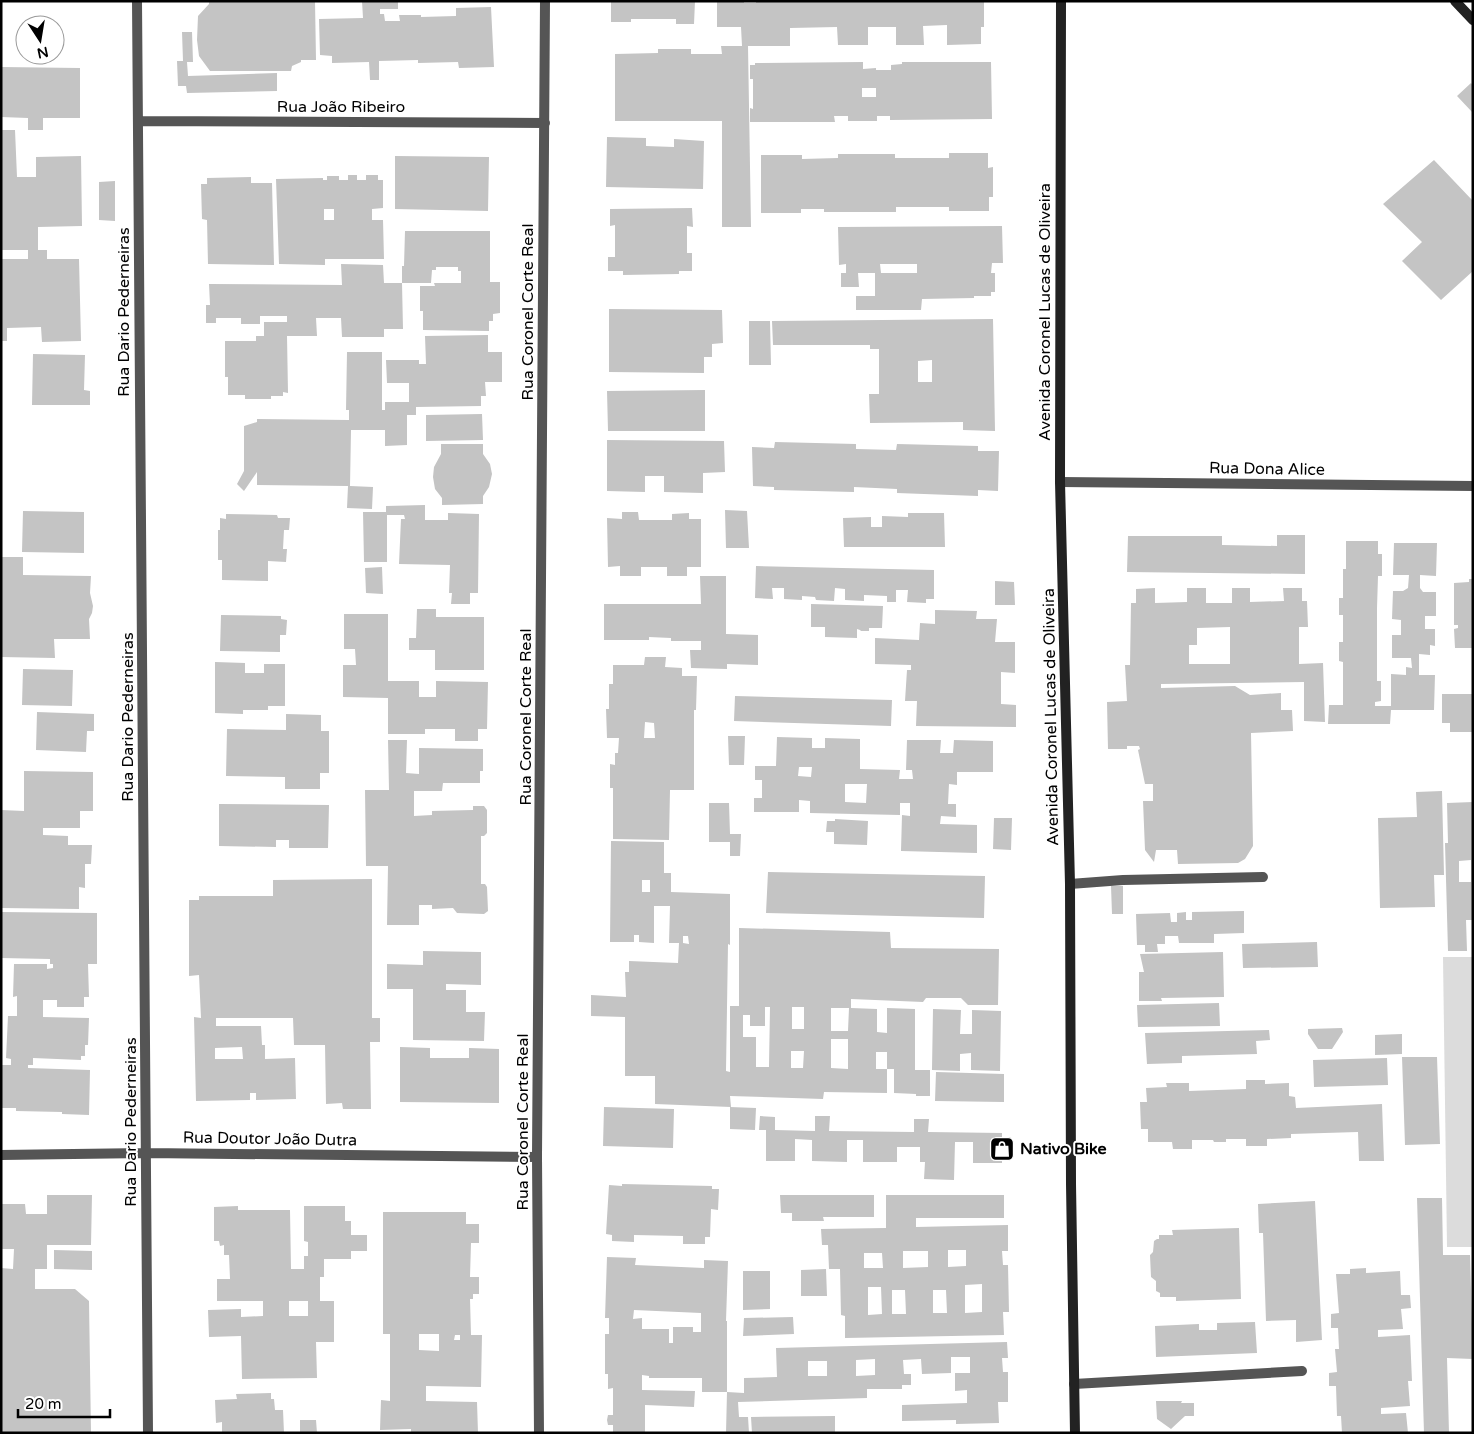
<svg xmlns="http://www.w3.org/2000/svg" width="1474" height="1434" font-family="'Varela Round',sans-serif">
	<rect width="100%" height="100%" fill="#fff"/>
	<path fill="#dcdcdc" d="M1443,957H1473V1247H1447Z"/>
	<path fill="#c4c4c4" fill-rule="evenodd" d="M209,1H315L316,60H301V62L292,66L291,71H210L199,56L197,40L198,16L209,4Z
		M362,1H398V9H380V14H384L385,21H400L399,15H421V17L456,16V8L491,7L494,67L459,68L458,62L418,63V60L379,61V80H370L369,62L332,63V56L320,55L319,19L363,18Z
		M611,1H695L694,24H676V19H631V22H611Z
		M717,1H744V3H756V1H984V27H981V44L947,45V25L923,26L924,45H896V27H868V45H838L837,27L790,28V46H748L751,227H722V121H615V54L658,53V49H691V54H722L721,46H742L741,27H717Z
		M182,32H192L193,62H187L188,76L277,73V91L187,93L186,86H178L177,61H183Z
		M863,62V69L876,68V70H891V65L902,64V62H991L992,119L890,120V116H877V121H848V116H834L835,122H750V108L753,109V79H750V65H755V63ZM862,88H876V97H862Z
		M1,67L80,68V118H43V130H28V118L1,117Z
		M1471,83L1473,86V113L1457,96Z
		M1,130H15L17,177H36V157L81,156L82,226L38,227V250H47V259H79L81,341L42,342L41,327L7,328V341H1V259H28V250H1Z
		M607,137L646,138V146L674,147V139L704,141L703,189L606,187Z
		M949,153H988V168L993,167V197H989V211H949V207H896V212H824V209H801V213H761V155H802V159L838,158V154H895V158H949Z
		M395,156L489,157L488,211L395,209Z
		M1434,160L1473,201V271L1441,300L1402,261L1422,242L1383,204Z
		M348,175H357V180H366V175H378V180H383V208L372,209V220H383L384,259H325V265L279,264L276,179L323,178V180H327V176H339V180H348ZM324,209H334V220H324Z
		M251,177V183H272L274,265L208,264L207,220L202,219L201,184H207V178Z
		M115,181V221L99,220V182Z
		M692,208L693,227L687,226V253H692V271H679V274L623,275V271H608V257H615V225L610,226V209Z
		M1002,226L1003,263H992L991,273H995V292H991V296H974V298L922,299L921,310H856V296H875V273H858L859,287H841V273H846V264L839,265L838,227ZM880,264H917V273H881Z
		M405,231H490V282H500V313L493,314V321H489V331L423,330V311H420V286H435L434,283H461V271H458V267H436V270H432L431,283H402V266H404Z
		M341,264L383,265L384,283H402L403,329H384V337H342L341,318H316L317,336H287L288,393L283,392V396H271V399H245V395H228V377H225V341H256V336H264V322H287V316H260V324H241V318H216V323H206V305H210L209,284L342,285Z
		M609,309L722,310L723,343L712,344V357H704V373L609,372Z
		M993,319L995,431L963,430V422L870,423L869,394H879V349H870V345H773L772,321ZM932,360V382H918V361Z
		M749,321H770L771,365H749Z
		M488,335V352H502V382H485L486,396H481V406L416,407V415H407V445L385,446V430H351L350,486L373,487L372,509L347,508L348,486L257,485V472L244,491L237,484L244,471V426L257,422V419L349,420V410H346L347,352H382V410H385V402H409V383H387L386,360H419V364H426L425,336Z
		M33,354L85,355L84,390L90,391V405H32Z
		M705,390V431H608L607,391Z
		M482,414L483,440L426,441V415Z
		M607,440L724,441L725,472L703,473V493L664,492V476H645V492L607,491Z
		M775,442L856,444V449L896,450L897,444L978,446V451H999L998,491L978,490V496L897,493V489L854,487V492L774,490V487L753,486L752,447L774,448Z
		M441,444H483V454L490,464L492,474L489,487L483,496V504L442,505V498L435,489L433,477L434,467L441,454Z
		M425,505V520H448V513L479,514L478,593H470V604H451L452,593H449L450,565L399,564L401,519H405L404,515H387V562H364L363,512H386V506Z
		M725,510L747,511L749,548H726Z
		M23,511L84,512V553L22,552Z
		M622,512H638L639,520H672V514L689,513V519H701V567H687V576H667V567H641V576H620V566L608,567L607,518L622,519Z
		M908,513H944L945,547H844L843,518L871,517V527H882V516L908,517Z
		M226,514L277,515L278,518H290L289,530H284L283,549H287L286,562L268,561V581L222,580V560H218V530H220V518L226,519Z
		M1277,535H1305V574L1127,572L1128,536H1222V545L1277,546Z
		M1346,541H1378V554H1382V576H1378L1377,608V681H1381V701L1375,702V706H1391V674L1406,675V667L1412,668L1411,658H1392V635H1401V620L1392,619L1393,591H1403L1408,588L1409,575H1393L1394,543H1437L1436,576L1420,575V588L1423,592H1436V616H1425V629H1435V646L1430,645V655L1419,654V675H1435L1434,710H1391L1390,724H1328L1329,705H1343V662L1339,661V642H1343V615H1339V598H1343V569H1346Z
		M1,557H23V575L91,576L90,593L93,606L92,613L89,619L90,639H54L55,658L1,657Z
		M756,566L934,570V599H926V603L907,602L908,590H896V602H887V596L864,595V601L845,600V589L835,588L834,601L816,600L815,597L802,596V600L784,599V588H772L773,599L755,598Z
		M382,567L383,594L366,593L365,568Z
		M700,576H726V634L758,635V665L727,664V669L691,668L690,650H701V641H671V638L649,637V640H604V604H701Z
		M1469,579H1473V648H1455L1454,629L1458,628V625H1454V583L1469,582Z
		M995,581L1014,582L1015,605H995Z
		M1155,588V603L1187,602V588H1206V603H1232V588H1250V602L1284,601L1283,588H1302V601H1307L1308,627H1299V664L1323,663L1325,722L1304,721V682L1161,684V688L1235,686L1250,695L1281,693V710H1292L1293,731L1251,733L1253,846L1245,859L1238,863L1178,864L1177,850H1156L1154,862L1145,850L1143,801H1153V784H1145L1138,750L1140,749L1139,746H1127V749H1108L1107,702L1127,701L1125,665H1130L1131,603H1136V589ZM1230,627V664H1189V645H1197V628Z
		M811,604L883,606L882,628H869V631H861L860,630L857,629V638L825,637V627H811Z
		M417,609H436V617H484V670H435V650H409V638H416Z
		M935,610L977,611L976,619H997L995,642H1015V673L1001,672V704L1016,705V727L916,726L917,701H905L907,670H911V665L875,664V638L919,640L920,623L935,624Z
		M344,614H388V681H419V697H436V681L488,682L487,729H478V741H455V729H425V734H388V698L343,697V665H356L355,649H344Z
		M221,615L281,616V619L287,620L286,635H280V652L220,651Z
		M645,657H666L665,667L682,668V676H697L696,710H694V790H670L669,840L613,839V788H610V764L615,765V753H618L619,738H607L606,709H609V684H613V665H644ZM645,722L654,723L655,738H644Z
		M215,662L245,663V673H264V664H285V706H268V710H243V714L215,713Z
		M23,669L73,670L72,706L22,705Z
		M1442,694H1473V732H1450V723H1442Z
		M735,696L892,700L891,726L734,721Z
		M37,712L94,714V731H87L86,752L36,750Z
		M286,714L321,715V731H329V773H320V789H285V777L226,776L227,729L286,730Z
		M728,736H745L744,765H729Z
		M777,737L812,738V748H825V738L860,739V769L900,770L899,779H913L912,770H906L907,740H941L940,753H953L954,740L993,741V772H957V785L949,784L948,804H956V817L941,816L940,824L977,825V853L901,851L902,815L910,816V803H900V815L810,813V801L799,800V812H754V798H762V780H755V766H776ZM799,767H812L811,777L798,776ZM845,784H867L866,803L845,802Z
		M388,740H407L406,773L419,774V748L483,749V771H480V783H443L442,791H414V816L432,815V811L473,810V806H484L487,810V833L484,836H481V884H485L487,887L488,911L484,914L457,913L453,908L432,909V905H419V925H387L388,866H366L365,790H389Z
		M24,771L93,772V811H80V828H43V835L68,836V845H92L91,864H85V888L79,887V909L1,908V810L24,811Z
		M1442,791L1444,875H1434L1435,907L1380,908L1378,818L1417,817L1416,792Z
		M1473,802V920H1466L1467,951H1448L1445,843H1448L1447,803ZM1471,860V882H1459V861Z
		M709,803H729L730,834H741L740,856H730V842H709Z
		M219,804L329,805L328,848H289V840H276V847L219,846Z
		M994,818H1012L1011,850L993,849Z
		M835,819L868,821L867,845L834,844V832H826L827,821H835Z
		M611,841L664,842V873H671V892L730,894V945L728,944L726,1071L730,1072V1006H739V928L890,932L891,948L999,949L998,1005H968L961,998H926L923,1002L851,999V1008L877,1009V1032L887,1033V1008L915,1009V1070H930V1096H916V1094L894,1093V1069H887V1052H876V1069H887V1093L824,1092L823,1099L730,1096L731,1107L655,1104V1076H625V1017L591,1016V995L626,997L625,972H629V961L678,963L679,943H669L670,906H654V943L639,942V935H634V942H610ZM642,880H650V892H642ZM683,936H688L689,944L683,943ZM765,1007H770L769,1067H756V1037H743V1015H750V1026H765ZM792,1007H804V1029H792ZM831,1008H849L848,1031H831ZM831,1039H848V1069L831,1068ZM791,1051H804L803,1068H791Z
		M768,872L985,876L984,918L766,913Z
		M372,879V1018H380V1042H370L371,1109H343L342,1103L326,1104L325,1045H294L293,1018H216V1026H261L262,1045H265V1059L295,1058L296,1099L256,1100V1093H250V1100L196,1101L194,1017L201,1018L199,975L189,976V900H199V896H273V880ZM242,1047L243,1059H215V1048Z
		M1111,886H1123V914H1112Z
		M1244,911V933L1214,934V943H1179L1178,936H1165V944H1157L1158,952H1145V945H1137L1136,914L1170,913L1171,922H1177V913L1186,912V920H1192V912Z
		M1,912L97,913V964H88L89,997H84V1007H57V1000H43V1017L89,1018L88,1045H85V1056H81V1060L33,1058V1065H28V1068L90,1070L89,1115L62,1114V1112L16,1111V1108H1V1065H11V1059L6,1058L8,1016H17V996L13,997L14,964H47V969L53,968V964H50V959L1,958Z
		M1317,942L1318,967L1243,968L1242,944Z
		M423,951L481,952V985L446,984V990H466V1012H485L484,1041L413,1040V989H387V964L423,965Z
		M1223,952L1224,997L1161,998L1162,1001H1139V972H1144L1140,954Z
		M1219,1003L1220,1026L1138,1027L1137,1005Z
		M933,1009L961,1010L960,1034H972V1010L1001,1011L1000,1071L971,1070V1053L960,1054V1071L932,1070Z
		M1342,1028L1343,1032L1332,1049H1318L1308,1034V1029Z
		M1269,1030L1270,1040L1256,1041L1257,1054L1182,1056V1063L1147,1064L1145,1033Z
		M1402,1034V1054L1375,1055V1035Z
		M400,1047L430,1048V1058H469V1048L499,1049V1103L400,1102Z
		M1402,1057H1437L1440,1144L1405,1145Z
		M1387,1058L1388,1085L1314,1087L1313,1060Z
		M936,1072L1004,1074V1102L935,1101Z
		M1246,1080H1265V1084L1289,1083V1096L1295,1097L1296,1108L1382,1104L1384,1161H1359L1358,1132L1291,1134V1138L1267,1139V1146H1246V1139H1226V1142H1214L1213,1140H1192V1149H1173L1172,1142H1148V1129H1141L1140,1102H1147L1146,1088L1167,1087L1166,1083H1189V1091L1246,1089Z
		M604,1107L674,1109L673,1148L603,1146Z
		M730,1107L756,1108L755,1130L730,1129Z
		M760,1116L775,1117V1130L815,1131V1116H830L829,1131L914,1132V1119H929L928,1132L1002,1133V1163H973V1142H955L954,1180L924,1179L925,1162H920V1147H897V1162H863V1140H847V1162L812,1161V1140L795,1139V1161H766V1130H759Z
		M622,1184L712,1186V1189H719L718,1210L711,1209L710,1237H705V1244H683V1236L634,1235V1242L612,1241V1235L606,1234L609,1185L622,1186Z
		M47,1195H92L91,1245H47V1269H35V1289H75L89,1301L91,1433H1V1268L13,1269L14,1249H1V1204H25L26,1214H47Z
		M780,1195H874V1217H823L824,1221H792V1213H781Z
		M886,1195H1004V1218H916V1227L1008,1225V1251H1002L1003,1265H1008L1009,1312H1003L1004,1335L845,1338V1316L841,1315L840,1269H829L828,1245H822L821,1229L886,1228ZM948,1250H966V1266L948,1267ZM903,1251H928V1267L903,1268ZM864,1253H882L883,1268H864ZM982,1284V1312L965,1313V1285ZM868,1287H881L882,1314L868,1315ZM892,1290H905L906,1314H892ZM933,1290H946L947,1313H933Z
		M1417,1198H1442L1443,1255H1470L1473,1359L1447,1358L1449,1433H1424Z
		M1315,1201L1322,1340L1296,1342V1320L1266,1321L1263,1233H1259L1258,1204Z
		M238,1206V1210H290L291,1269H304V1256H308V1242L304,1241V1206H345V1221H351V1235H367V1251H351V1259H324V1277H320V1301H334V1342H316L317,1378L242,1379L241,1336L209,1337L208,1310L241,1309V1317L263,1316V1301H217V1279H230L229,1255H224V1245L220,1246L219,1241H214V1207ZM289,1301H308V1316H289Z
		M383,1212H466V1224H479V1243H471L470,1277H479V1294H473V1299H470L471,1335H482L481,1387L426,1386V1401L477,1402L478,1433H411V1429L380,1430L381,1400L390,1401V1334H383ZM419,1334H439V1351L419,1350ZM455,1335H460V1340H454Z
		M1239,1228L1241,1299L1176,1301V1297H1160V1293L1156,1291V1281L1151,1277L1150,1255L1153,1252L1154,1241L1157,1239H1159V1235H1173L1172,1230Z
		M54,1250L92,1251V1270L54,1269Z
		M607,1257L636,1258L635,1265L704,1268V1260L728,1261L726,1321H727V1392H702V1378H649V1376L642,1375V1390L695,1391L694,1407L645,1405V1433H613V1425H608L607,1420L608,1415H613V1388L608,1389V1374H605V1334H609V1318H605ZM634,1310L701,1313V1332H693V1327H673V1343H669V1329H642V1318L633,1319Z
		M1366,1268V1273L1400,1271L1401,1295H1410L1411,1308L1401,1309L1403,1329L1378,1330V1337L1410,1335L1412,1381H1408L1410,1406L1381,1408V1414L1406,1413L1408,1433H1342L1341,1416H1337L1336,1386H1329V1373L1337,1372L1335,1349H1339L1338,1328H1331V1314L1339,1313L1336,1274H1350V1269Z
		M826,1269L827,1296H801V1270Z
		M743,1271H770V1309L743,1310Z
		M793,1317L794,1334L743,1336L744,1318Z
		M1255,1322L1257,1353L1156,1357L1155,1326L1199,1324V1330H1217V1323Z
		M1007,1342L1008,1358H1002L1003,1372H1008V1402H998L999,1423L956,1424V1420L902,1421V1405L967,1403V1390L955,1391V1373H970V1357H951V1373L922,1374L921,1359L903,1360L904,1374H911V1385H902V1389H867V1398L738,1402L739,1417H748L749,1433H726L727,1392L744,1393V1378L777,1377L776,1348ZM875,1359V1375L856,1376V1360ZM808,1361H827V1376H808Z
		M271,1393V1399H274L275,1410H283L284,1433H222V1422L216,1423L215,1400L237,1399L236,1394Z
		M1156,1401H1182L1181,1403H1194V1416H1185L1171,1429L1157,1419Z
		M835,1416V1433H752L751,1417Z
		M300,1420H316L317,1433H300Z"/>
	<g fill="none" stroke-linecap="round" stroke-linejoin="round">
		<path stroke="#555" stroke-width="10" d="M1070,884L1123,880L1263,877
			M1074,1384L1302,1371"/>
		<path stroke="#555" stroke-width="10" d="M137,1L148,1433
			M138,121L545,123
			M1060,482L1473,486
			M1,1155L146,1153L537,1157
			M539,1433L537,1157L545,1"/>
		<path stroke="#222" stroke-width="10" d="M1061,1L1060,482L1070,884L1071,1184L1075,1433
			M1455,1L1473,20"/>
	</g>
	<defs>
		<symbol id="shop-square" viewBox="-11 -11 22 22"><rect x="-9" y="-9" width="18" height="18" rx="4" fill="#000" stroke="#fff"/><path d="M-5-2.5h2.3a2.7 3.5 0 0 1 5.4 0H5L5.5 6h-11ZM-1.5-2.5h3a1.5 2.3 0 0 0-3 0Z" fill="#fff"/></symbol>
	</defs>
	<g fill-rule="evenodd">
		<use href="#shop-square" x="988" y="1135" width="28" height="28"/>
	</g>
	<g text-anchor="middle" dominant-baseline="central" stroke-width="4" stroke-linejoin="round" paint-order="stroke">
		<g font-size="16" fill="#000" stroke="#fff">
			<text x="341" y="107">Rua João Ribeiro</text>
			<text transform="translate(124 312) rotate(-90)">Rua Dario Pederneiras</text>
			<text transform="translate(528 312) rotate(-90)">Rua Coronel Corte Real</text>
			<text transform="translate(1045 312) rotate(-90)">Avenida Coronel Lucas de Oliveira</text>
			<text transform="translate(1267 469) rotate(1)">Rua Dona Alice</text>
			<text transform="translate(128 717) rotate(-90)">Rua Dario Pederneiras</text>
			<text transform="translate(526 717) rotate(-90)">Rua Coronel Corte Real</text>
			<text transform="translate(1051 717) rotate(-91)">Avenida Coronel Lucas de Oliveira</text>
			<text transform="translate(131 1122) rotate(-90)">Rua Dario Pederneiras</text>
			<text transform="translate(523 1122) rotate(-90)">Rua Coronel Corte Real</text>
			<text transform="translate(270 1139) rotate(1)">Rua Doutor João Dutra</text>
		</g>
		<g font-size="16" font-weight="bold" fill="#000" stroke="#fff" text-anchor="start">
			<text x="1020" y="1149">Nativo Bike</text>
		</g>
	</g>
	<rect width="1474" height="1434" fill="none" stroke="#000000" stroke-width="5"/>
	<g transform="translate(40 40) rotate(168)"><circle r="24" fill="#ffffff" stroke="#999999"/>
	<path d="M0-4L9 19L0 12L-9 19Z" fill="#000000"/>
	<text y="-8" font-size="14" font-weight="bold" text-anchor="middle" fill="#000000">N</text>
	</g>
	<path d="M18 1409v8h92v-8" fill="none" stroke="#000000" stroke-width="2.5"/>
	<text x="25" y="1409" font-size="15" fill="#000000" stroke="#ffffff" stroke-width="4" paint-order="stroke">20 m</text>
</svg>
